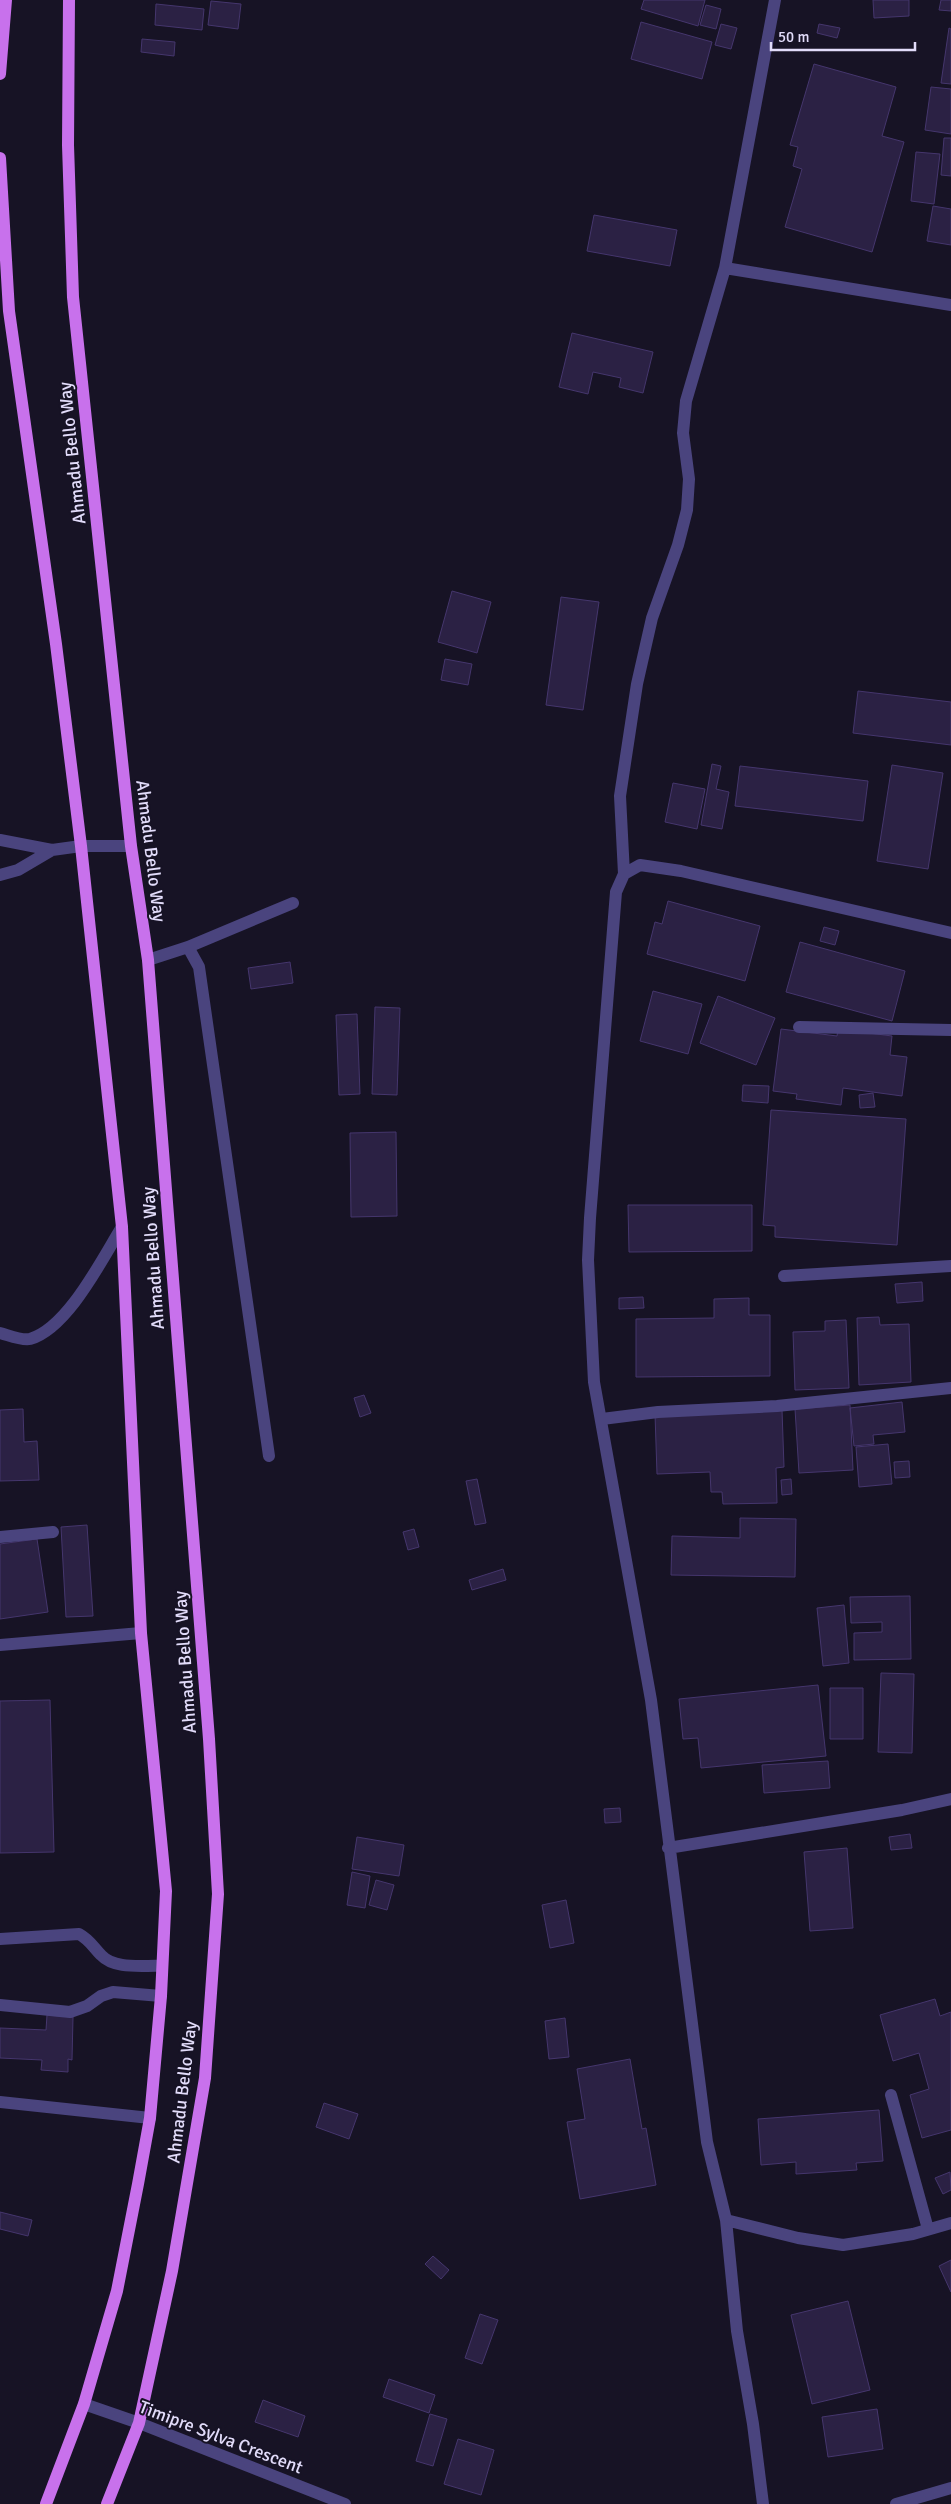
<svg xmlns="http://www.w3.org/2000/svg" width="951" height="2504" font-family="Signika,sans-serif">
	<rect width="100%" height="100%" fill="#171325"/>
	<path fill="#2b2144" stroke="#45366d" d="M644,0H705L698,26L641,9Z
		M873,0H909V16L874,18Z
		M941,0H951V11L939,10Z
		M211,1L241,4L238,29L208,25Z
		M156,4L204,9L202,30L155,25Z
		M706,5L721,9L716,29L700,25Z
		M641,22L712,42L702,79L631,59Z
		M721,24L737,28L731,49L715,45Z
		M819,24L840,28L837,38L817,33Z
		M949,28L951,29V84L941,83Z
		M142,39L175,42L174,56L141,52Z
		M814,64L896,87L882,136L904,142L872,252L785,227L802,169L793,166L798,147L790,145Z
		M931,87L951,89V134L925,130Z
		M944,138H951V176L941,175Z
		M916,152L940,154L934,204L911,201Z
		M933,206L951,209V245L927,241Z
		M594,215L677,230L670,266L587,251Z
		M572,333L653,352L643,393L619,387L621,378L593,372L588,394L559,387Z
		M452,591L491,602L477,653L438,642Z
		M561,597L599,602L583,710L546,705Z
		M445,659L472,664L468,685L441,680Z
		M858,691L951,702V745L853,733Z
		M712,764L721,766L716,789L729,792L722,829L701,825Z
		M892,765L943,773L928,869L877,861Z
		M740,766L868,781L863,821L735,806Z
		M673,783L705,789L697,829L665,822Z
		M668,901L760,926L745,981L647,954L655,922L662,924Z
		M824,927L839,931L835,945L820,941Z
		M800,942L905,971L892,1021L786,992Z
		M290,962L293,983L251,989L248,968Z
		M653,991L702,1004L688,1054L640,1041Z
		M718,996L775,1018L756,1065L700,1043Z
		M375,1007L400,1008L397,1095L372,1094Z
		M357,1014L360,1094L339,1095L336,1015Z
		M781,1029L837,1036L838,1029L892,1036L890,1055L907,1057L902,1096L843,1088L841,1105L796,1099L797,1094L773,1091Z
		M743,1085L769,1086L768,1103L742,1101Z
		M873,1093L875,1107L860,1108L859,1095Z
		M771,1110L906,1119L897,1245L775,1237V1226L763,1225Z
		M396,1132L397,1216L351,1217L350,1133Z
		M628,1205H752V1251L629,1252Z
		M922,1282L923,1301L897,1303L895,1284Z
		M643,1297L644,1308L619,1309V1298Z
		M749,1298V1315H770V1376L636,1377V1319L714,1318V1299Z
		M879,1317L880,1325L909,1324L911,1382L859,1385L857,1318Z
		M846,1320L849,1388L795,1390L793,1332L825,1331V1321Z
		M364,1395L371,1413L360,1417L354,1398Z
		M902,1402L905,1432L873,1435L874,1444L854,1446L850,1408Z
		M850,1405L853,1470L799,1473L795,1409Z
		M23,1409L24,1442L37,1441L39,1480L0,1481V1410Z
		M782,1410L784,1467L776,1468L777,1503L723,1504L722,1492H711L710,1472L657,1474L655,1414Z
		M888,1444L892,1484L859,1487L856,1447Z
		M909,1461L910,1477L895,1478L894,1462Z
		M477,1479L486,1523L475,1525L466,1481Z
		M791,1479L792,1494L782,1495L781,1480Z
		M740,1518L796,1519L795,1577L671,1575L672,1536L740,1538Z
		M87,1525L93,1616L66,1617L61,1527Z
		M414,1529L419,1547L408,1550L403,1532Z
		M37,1539L48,1612L0,1619V1544Z
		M503,1569L506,1580L472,1590L469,1580Z
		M910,1596L911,1659L854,1660V1633L882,1632V1622L851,1623L850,1597Z
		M844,1605L849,1663L823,1666L817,1608Z
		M881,1673L914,1674L912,1753L878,1752Z
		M818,1685L826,1756L701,1768L698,1738L683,1739L679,1699Z
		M830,1688H863V1739H830Z
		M50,1700L54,1852L0,1853V1701Z
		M828,1761L830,1788L764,1793L762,1765Z
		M620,1808L621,1822L605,1823L604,1809Z
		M910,1834L912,1848L891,1850L889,1837Z
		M357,1837L404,1845L399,1876L352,1869Z
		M847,1848L853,1928L810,1931L804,1852Z
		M352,1872L370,1876L365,1908L347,1905Z
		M376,1880L394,1885L387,1910L369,1905Z
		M566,1900L574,1943L550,1948L542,1905Z
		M935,1999L940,2016L951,2012V2130L922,2138L910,2095L929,2089L919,2053L893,2061L880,2015Z
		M47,2015L73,2017L72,2060L68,2059V2072L41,2070L42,2060L0,2058V2028L46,2030Z
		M565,2018L569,2057L549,2059L545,2021Z
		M630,2059L642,2129L646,2128L656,2185L580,2199L567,2122L585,2119L577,2069Z
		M324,2103L358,2114L349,2139L316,2127Z
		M879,2110L883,2161L856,2163L857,2170L796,2174V2162L761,2165L758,2119Z
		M950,2172L951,2190L943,2194L935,2178Z
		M0,2212L32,2220L28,2236L0,2229Z
		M433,2256L449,2270L441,2279L425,2264Z
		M951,2260V2292L939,2266Z
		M848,2301L870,2390L812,2404L791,2315Z
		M480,2314L498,2320L482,2364L465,2358Z
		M389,2379L435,2395L429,2413L383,2397Z
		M263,2400L305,2416L298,2437L255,2422Z
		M877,2409L883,2449L828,2457L822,2417Z
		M430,2414L447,2419L433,2466L416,2461Z
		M458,2439L494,2450L481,2495L444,2484Z"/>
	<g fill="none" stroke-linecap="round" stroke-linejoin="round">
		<path stroke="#4a447e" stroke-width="12" d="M725,268L951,305
			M0,840L52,850L81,846H131
			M624,874L620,796L637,684L652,618L678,545L687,510L689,479L683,433L686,401L725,268L775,0
			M0,875L18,870L52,850
			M188,947L199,967L269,1456
			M148,960L188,947L293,903
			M799,1027L951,1030
			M784,1276L951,1266
			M0,1333C8,1335 22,1341 30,1339C68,1328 102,1259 122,1227
			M602,1419L658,1412L777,1406L951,1388
			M0,1537L53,1532
			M0,1645L141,1633
			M668,1848L902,1810L951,1799
			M0,1939L79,1934C90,1940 93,1947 101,1955C115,1970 143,1965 162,1966
			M0,2005L70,2012L87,2006L101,1996L113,1992L161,1996
			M891,2095L928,2229
			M0,2102L150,2118
			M726,2220L798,2238L843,2245L913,2234L951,2223
			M84,2404L139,2423L345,2504
			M763,2504L753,2424L737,2331L726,2220L707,2142L651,1700L594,1382L588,1260L590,1218L616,892L624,874L640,865L681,871L951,933
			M896,2504L951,2488"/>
		<path stroke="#c871ec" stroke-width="12" d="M69,0L68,145L73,297L131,846L148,960L209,1739L218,1894L205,2078L172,2271L139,2423L107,2504
			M0,74L6,0
			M0,158L9,311L56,644L81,846L122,1227L141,1633L166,1891L161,1996L150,2118L138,2184L117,2291L84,2404L46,2504"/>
	</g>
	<g text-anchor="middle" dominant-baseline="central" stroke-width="4" stroke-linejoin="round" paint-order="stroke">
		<g font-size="18" fill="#e2dcfa" stroke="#171325">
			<text transform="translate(72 453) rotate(-96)">Ahmadu Bello Way</text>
			<text transform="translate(151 851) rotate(83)">Ahmadu Bello Way</text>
			<text transform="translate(153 1258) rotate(-94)">Ahmadu Bello Way</text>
			<text transform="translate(185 1662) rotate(-94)">Ahmadu Bello Way</text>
			<text transform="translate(182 2092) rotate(-83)">Ahmadu Bello Way</text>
			<text transform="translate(221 2437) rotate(21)">Timipre Sylva Crescent</text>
		</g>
	</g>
	<path d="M771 42v8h144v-8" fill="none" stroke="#e2dcfa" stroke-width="2.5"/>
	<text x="778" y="42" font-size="15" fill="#e2dcfa" stroke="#171325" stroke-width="4" paint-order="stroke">50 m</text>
</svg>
